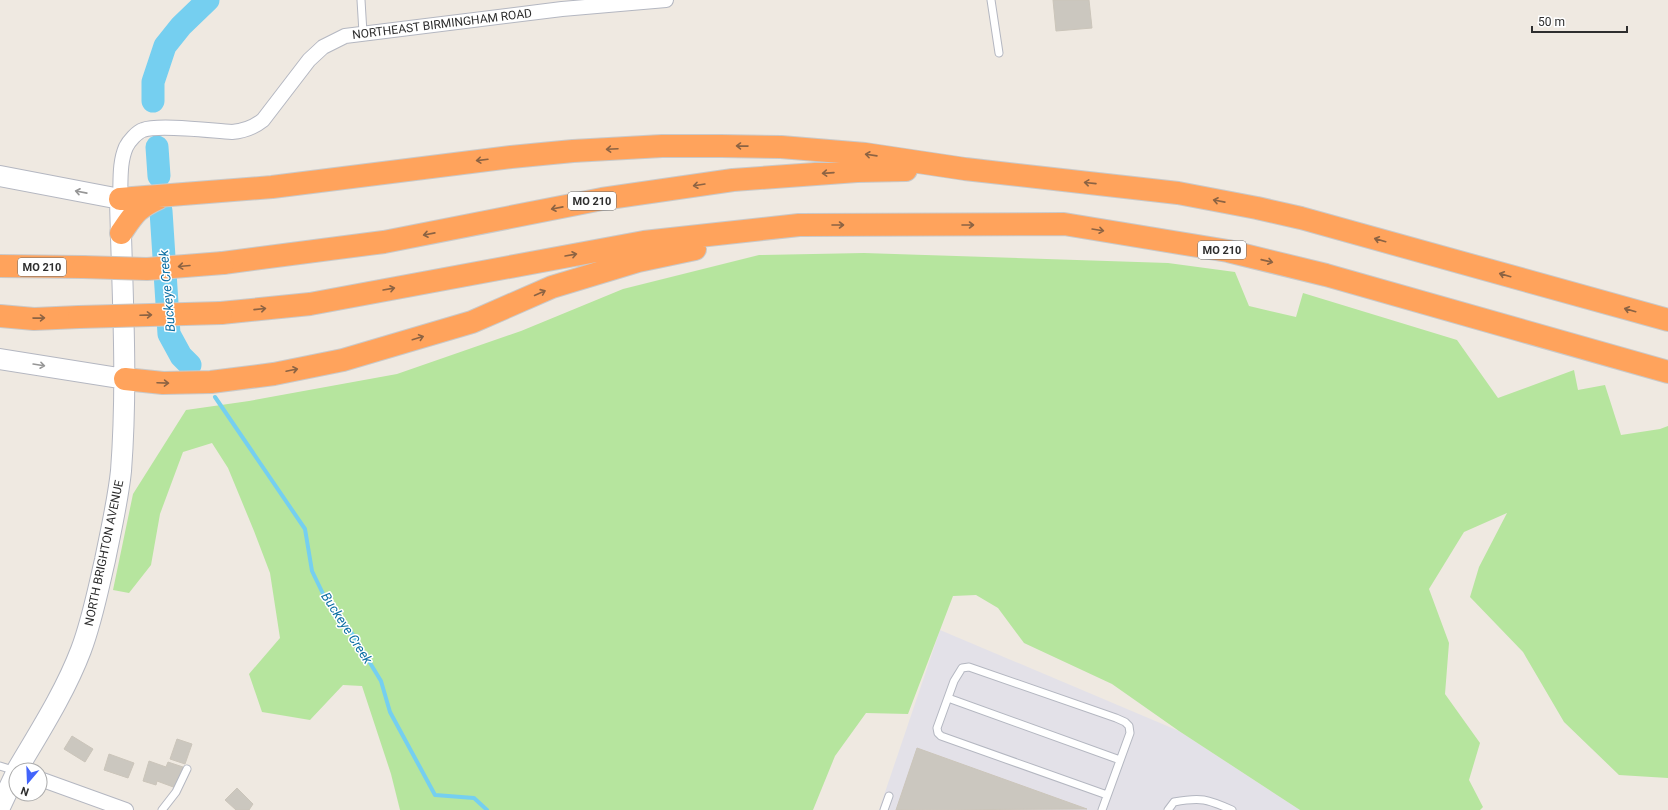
<svg xmlns="http://www.w3.org/2000/svg" width="1668" height="810" font-family="Roboto,sans-serif">
	<rect width="100%" height="100%" fill="#efe9e1"/>
	<path fill="#e3e1e8" d="M940,630L1179,731L1300,810H879Z"/>
	<path fill="#b6e59e" d="M864,253L1168,263L1235,272L1249,306L1296,317L1303,293L1457,340L1498,398L1574,370L1578,390L1605,385L1621,435L1660,429L1668,426V778L1619,775L1564,722L1523,652L1470,597L1479,567L1507,513L1464,532L1429,589L1449,643L1445,694L1480,743L1469,780L1483,807L1480,810H1300L1179,731L1112,684L1024,643L998,608L976,595L953,596L908,714L866,713L835,756L813,810H400L391,774L362,686L343,685L310,720L262,712L249,674L280,638L270,573L254,531L228,468L212,443L183,452L160,514L151,565L129,593L113,590L133,494L186,410L249,401L397,374L521,331L623,289L759,255Z"/>
	<g fill="none" stroke-linecap="round" stroke-linejoin="round">
		<path stroke="#75cff0" stroke-width="4" d="M215,397L305,529L312,571L326,600L353,635L381,681L390,712L435,795L474,798L487,810"/>
		<path stroke="#75cff0" stroke-width="23" d="M153,101V82L165,46L181,26L208,0
			M157,147L159,176
			M161,211L169,334L181,356L190,365"/>
	</g>
	<path fill="#cbc7bf" stroke="#cbc5ba" d="M1053,0H1089L1092,28L1056,31Z
		M72,736L93,749L85,762L64,749Z
		M177,739L192,744L185,764L170,759Z
		M917,748L1087,809L896,810Z
		M109,754L134,763L128,778L104,770Z
		M149,761L166,767L168,762L183,767L176,788L157,781L156,785L143,781Z
		M237,788L253,804L249,810H236L225,800Z"/>
	<g fill="none" stroke-linecap="round" stroke-linejoin="round">
		<defs>
			<path id="lane" d="M361,0L363,33
				M991,0L999,53
				M948,698L1120,760
				M0,766L16,771
				M162,810L176,792L187,769
				M884,810L889,796
				M1102,810L1130,733L1129,726L1125,722L1116,718L969,667L962,668L954,681L937,728L938,733L941,736L1107,795
				M1168,810L1174,802C1201,797 1207,799 1232,810"/>
			<path id="street" d="M120,199C121,182 119,163 126,147C129,141 137,132 143,130C159,124 213,131 232,132C244,131 253,128 263,120L309,60L323,47L345,36L562,9L666,0
				M40,779L126,810"/>
			<path id="secondary" d="M0,176L120,199C122,289 128,380 121,471C118,500 111,530 105,560C98,590 92,621 81,650C65,692 40,731 17,770
				M0,359L125,379
				M0,807L16,773"/>
			<path id="highway" d="M120,199L272,187L511,157L573,151L662,146H721L781,147L865,154L965,169L1178,193L1257,208L1301,218L1668,320
				M121,233C134,214 137,208 159,198
				M223,263L384,242L602,199L733,180L857,171L906,170
				M0,266L83,267
				M221,313L310,304L644,242L799,225L1064,224L1228,251L1326,275L1668,372
				M0,316L34,319L79,317
				M125,379L163,383L211,382L274,374L343,360L472,322L552,287L638,261L695,249"/>
		</defs>
		<use href="#lane" stroke="#b4b7c1" stroke-width="9"/>
		<use href="#street" stroke="#b4b7c1" stroke-width="16"/>
		<use href="#secondary" stroke="#b4b7c1" stroke-width="22"/>
		<use href="#highway" stroke="#c9c9c9" stroke-width="24"/>
		<use href="#lane" stroke="#fff" stroke-width="7"/>
		<use href="#street" stroke="#fff" stroke-width="14"/>
		<use href="#secondary" stroke="#fff" stroke-width="20"/>
		<use href="#highway" stroke="#ffa35c" stroke-width="22"/>
		<defs>
			<path id="highway-bridge" d="M83,267L147,269L223,263
				M79,317L221,313"/>
		</defs>
		<use href="#highway-bridge" stroke="#c9c9c9" stroke-width="24" stroke-linecap="butt"/>
		<use href="#highway-bridge" stroke="#ffa35c" stroke-width="22"/>
	</g>
	<defs><path id="oneway-shaft" d="M-6 0H5M1.5-3L5.5 0L1.5 3" fill="none" stroke-width="1.6" stroke-linecap="round" stroke-linejoin="round"/></defs>
	<g stroke="#8c6343">
		<use href="#oneway-shaft" transform="translate(742 146) rotate(-179)"/>
		<use href="#oneway-shaft" transform="translate(612 149) rotate(177)"/>
		<use href="#oneway-shaft" transform="translate(871 155) rotate(-172)"/>
		<use href="#oneway-shaft" transform="translate(482 160) rotate(173)"/>
		<use href="#oneway-shaft" transform="translate(828 173) rotate(176)"/>
		<use href="#oneway-shaft" transform="translate(1090 183) rotate(-174)"/>
		<use href="#oneway-shaft" transform="translate(699 185) rotate(171)"/>
		<use href="#oneway-shaft" transform="translate(1219 201) rotate(-169)"/>
		<use href="#oneway-shaft" transform="translate(557 208) rotate(169)"/>
		<use href="#oneway-shaft" transform="translate(838 225)"/>
		<use href="#oneway-shaft" transform="translate(968 225)"/>
		<use href="#oneway-shaft" transform="translate(1098 230) rotate(9)"/>
		<use href="#oneway-shaft" transform="translate(429 234) rotate(169)"/>
		<use href="#oneway-shaft" transform="translate(1380 240) rotate(-164)"/>
		<use href="#oneway-shaft" transform="translate(571 255) rotate(-10)"/>
		<use href="#oneway-shaft" transform="translate(1267 261) rotate(13)"/>
		<use href="#oneway-shaft" transform="translate(184 266) rotate(175)"/>
		<use href="#oneway-shaft" transform="translate(1505 275) rotate(-164)"/>
		<use href="#oneway-shaft" transform="translate(389 289) rotate(-10)"/>
		<use href="#oneway-shaft" transform="translate(540 293) rotate(-24)"/>
		<use href="#oneway-shaft" transform="translate(260 309) rotate(-6)"/>
		<use href="#oneway-shaft" transform="translate(1630 310) rotate(-164)"/>
		<use href="#oneway-shaft" transform="translate(146 315) rotate(-2)"/>
		<use href="#oneway-shaft" transform="translate(39 318) rotate(-1)"/>
		<use href="#oneway-shaft" transform="translate(418 338) rotate(-17)"/>
		<use href="#oneway-shaft" transform="translate(292 370) rotate(-12)"/>
		<use href="#oneway-shaft" transform="translate(163 383) rotate(2)"/>
	</g>
	<g stroke="#969696">
		<use href="#oneway-shaft" transform="translate(81 192) rotate(-169)"/>
		<use href="#oneway-shaft" transform="translate(39 365) rotate(9)"/>
	</g>
	<g text-anchor="middle" dominant-baseline="central" stroke-width="3" stroke-linejoin="round" paint-order="stroke">
		<g fill="#fff" stroke="#6d6d6d" stroke-width="1">
			<rect x="568" y="192" width="48" height="18" rx="3"/>
			<rect x="1198" y="241" width="48" height="18" rx="3"/>
			<rect x="18" y="258" width="48" height="18" rx="3"/>
		</g>
		<g font-size="11" font-weight="bold" fill="#2e2e2e">
			<text x="592" y="201">MO 210</text>
			<text x="1222" y="250">MO 210</text>
			<text x="42" y="267">MO 210</text>
		</g>
		<g font-size="12" fill="#2e2e2e" stroke="#fff">
			<text transform="translate(442 24) rotate(-7)">NORTHEAST BIRMINGHAM ROAD</text>
			<text transform="translate(104 553) rotate(-78)">NORTH BRIGHTON AVENUE</text>
		</g>
		<g font-size="13" font-style="italic" fill="#0d6fa3" stroke="#fff">
			<text transform="translate(167 291) rotate(-95)">Buckeye Creek</text>
			<text transform="translate(347 628) rotate(57)">Buckeye Creek</text>
		</g>
	</g>
	<g transform="translate(28 782) rotate(199)"><circle r="19" fill="#ffffff" stroke="#ababab"/>
	<path d="M0-3L7 15L0 10L-7 15Z" fill="#4264fb"/>
	<text y="-6" font-size="11" font-weight="bold" text-anchor="middle" fill="#2e2e2e">N</text>
	</g>
	<path d="M1532 26v6h95v-6" fill="none" stroke="#2e2e2e" stroke-width="2"/>
	<text x="1538" y="26" font-size="12" fill="#2e2e2e" stroke="#ffffff" stroke-width="3" paint-order="stroke">50 m</text>
</svg>
